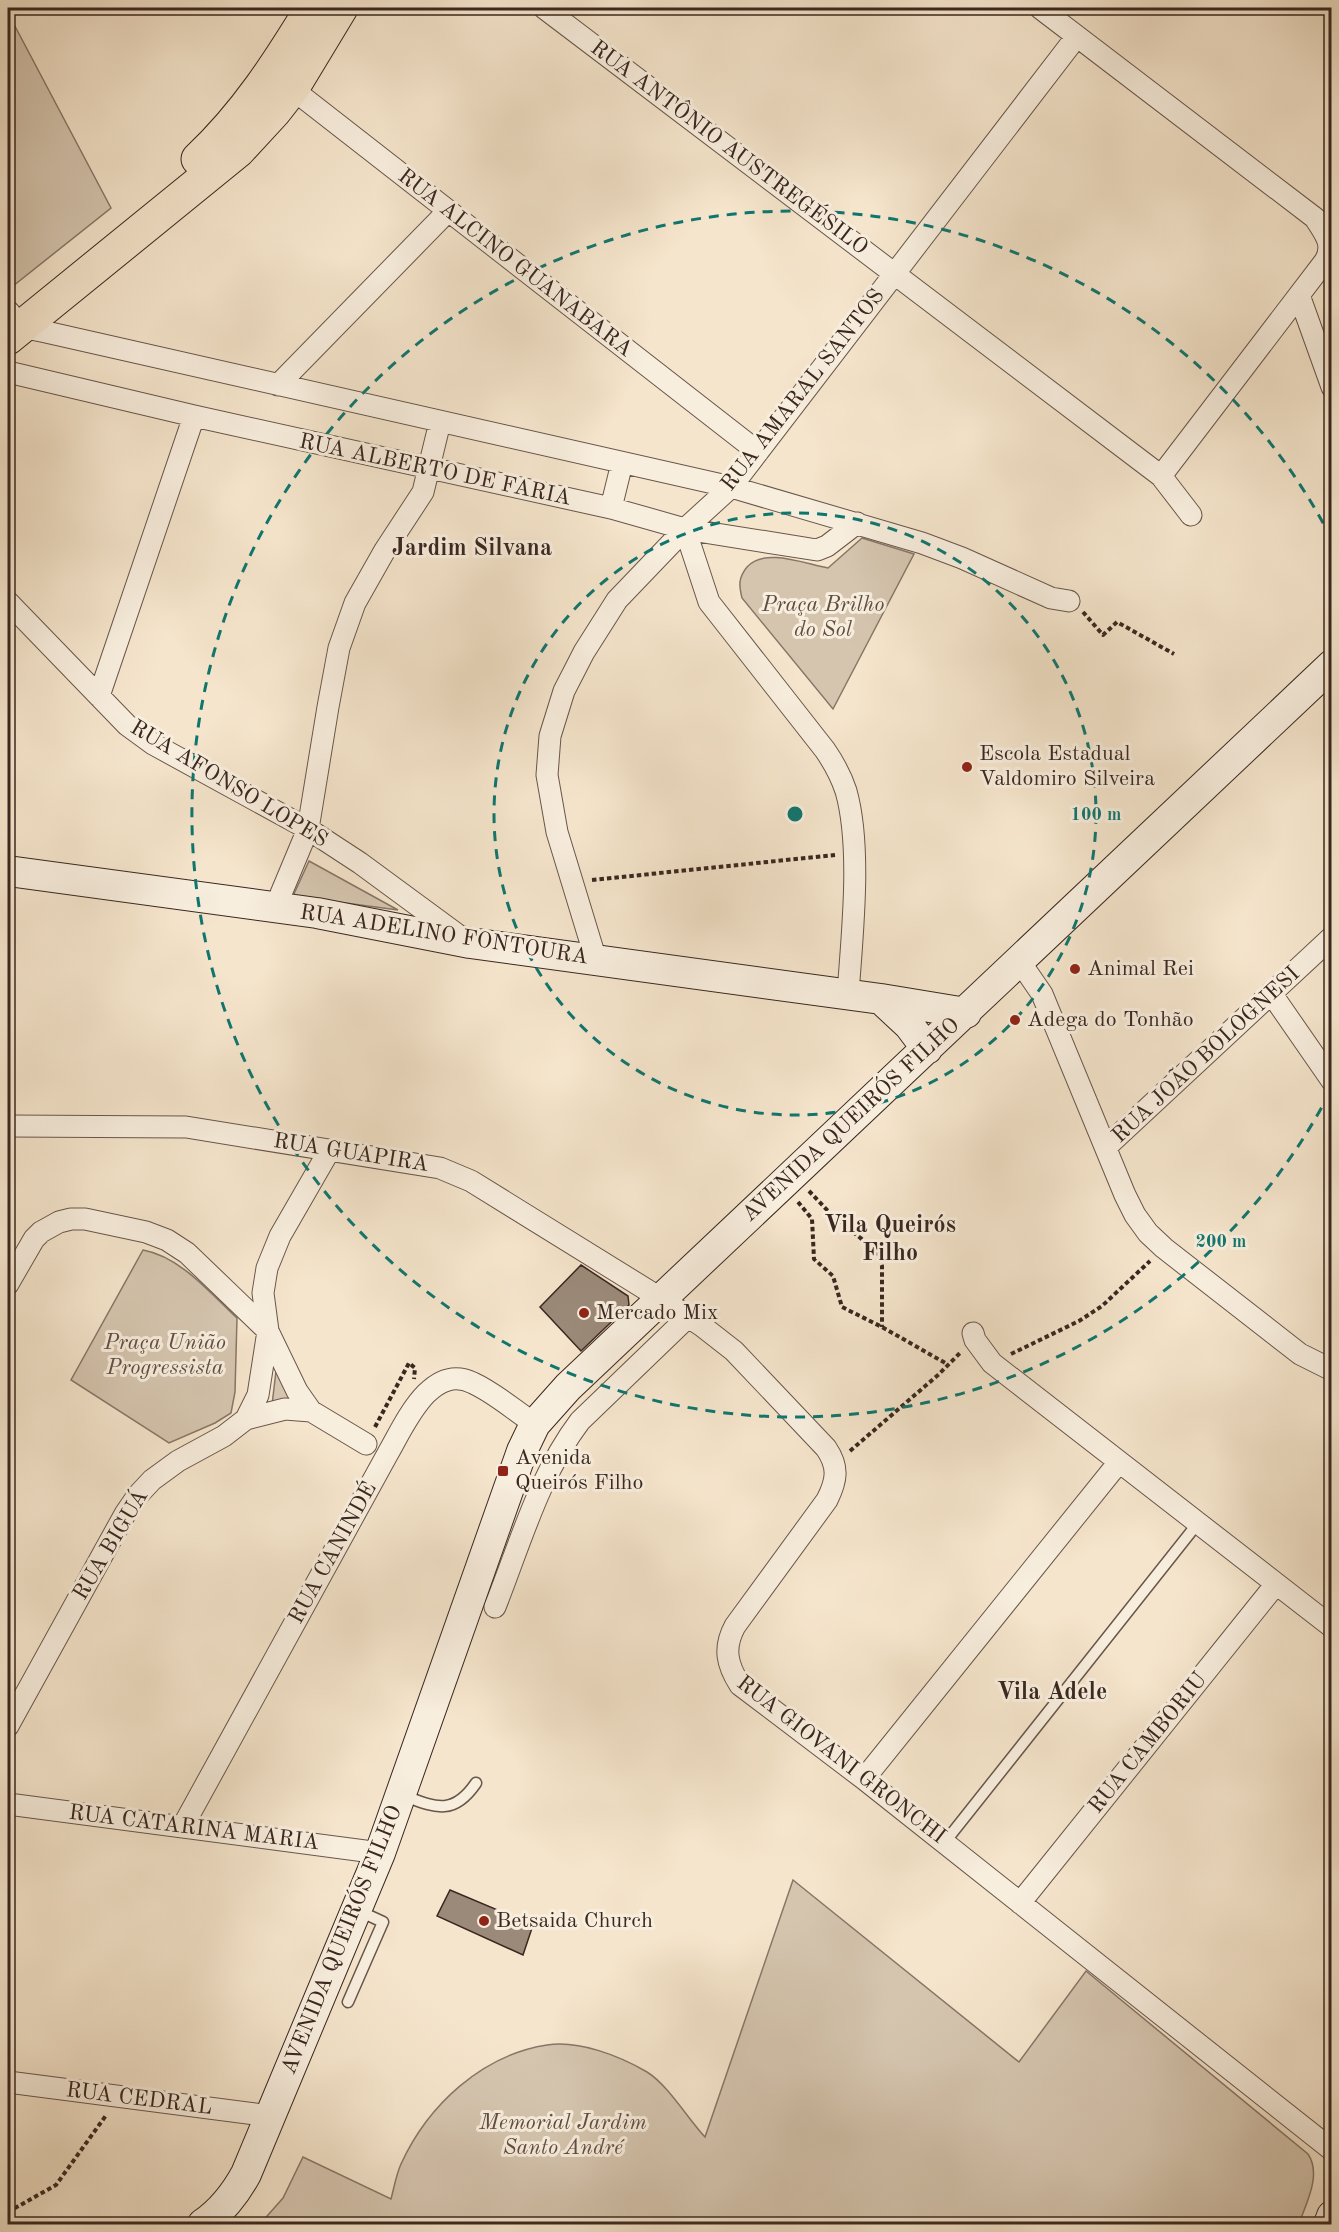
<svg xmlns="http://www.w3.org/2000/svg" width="1339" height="2232" font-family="'Old Standard TT',serif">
	<rect width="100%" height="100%" fill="#f5e5cc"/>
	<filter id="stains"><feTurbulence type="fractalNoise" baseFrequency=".00333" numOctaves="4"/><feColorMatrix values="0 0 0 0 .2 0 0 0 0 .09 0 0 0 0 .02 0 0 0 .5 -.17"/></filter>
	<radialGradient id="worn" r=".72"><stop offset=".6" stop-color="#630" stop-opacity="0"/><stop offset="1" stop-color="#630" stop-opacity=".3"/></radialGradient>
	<path fill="#d5c5af" stroke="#877668" stroke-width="1.5" d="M8,13L111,208L8,290Z
		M862,538L914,554L833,709L742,598C739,586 738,578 747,567C765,547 805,564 828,568Z
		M309,861L398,910L293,896Z
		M143,1250C181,1257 210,1293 237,1318L235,1392L231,1413L215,1423L169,1443L71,1380Z
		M276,1371L295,1404L272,1405Z
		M793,1880L1019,2062L1086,1971L1308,2154C1322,2175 1306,2203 1299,2224H260L283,2198L303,2157L391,2199C394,2188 396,2175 401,2164C428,2105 482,2055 547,2045C579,2040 620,2056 647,2072C668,2085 688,2119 705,2137Z"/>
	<path fill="#9b8a79" stroke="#392720" stroke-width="1.5" d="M581,1265L628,1296L629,1305L581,1351L540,1307Z
		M450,1890L533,1925L523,1955L437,1916Z"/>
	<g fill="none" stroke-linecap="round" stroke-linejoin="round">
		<defs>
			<path id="lane" d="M402,1795C434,1807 453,1817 476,1783
				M945,1842L1198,1523
				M348,2002L383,1922L359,1911"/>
			<path id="street" d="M544,8L1161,476L1191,515
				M1040,8L1315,218C1324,233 1335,244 1325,261L1161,476
				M282,81L758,452
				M1299,295L1332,387
				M9,312L21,327L46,332L731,487L922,543L962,558L1051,598L1069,601
				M8,372L194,416L611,508L685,529L817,550L827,546L857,523
				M278,385L448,211
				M611,508L622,463
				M685,529L709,602L825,750C834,763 841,776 846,791C862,848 852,935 848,994
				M8,602L127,725L153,744L308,829L360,863L462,938
				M99,696L194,416
				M275,908L308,829L328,707L339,648L355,603L385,550L423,492L440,422
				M596,960L557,832L547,775L550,736L564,691L584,652L617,600L685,529L731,487L1077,36
				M1020,962L1042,994L1125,1195L1135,1215L1148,1233L1164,1248L1300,1354L1332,1370
				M1271,993L1332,1081
				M8,1126L186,1127L440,1168L471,1181L660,1298L702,1326L734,1351L826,1448C839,1467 837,1480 827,1500L735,1626C723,1648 727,1665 740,1685L864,1779L1332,2150
				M1106,1147L1332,937
				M8,1284L34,1239L41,1232L59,1222L71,1219H85L146,1232L167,1240L187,1253L268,1331L297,1391L311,1411
				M973,1333L975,1340L992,1363L1332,1627
				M246,1419L285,1409L311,1411L366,1444
				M495,1607C520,1544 539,1475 580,1421L689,1316
				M8,1726L125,1514L138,1495L152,1480L178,1461L224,1436L246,1419L258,1395L268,1331L263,1293L267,1268L280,1236L329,1151
				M864,1779L1119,1462
				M8,1804L380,1853
				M183,1826L387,1455C404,1426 430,1362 473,1383C495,1393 515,1411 535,1424
				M1020,1903L1276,1584
				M8,2082L270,2116"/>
			<path id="secondary" d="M8,871L317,913L470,943L881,999L966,1013
				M881,999L909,1025L927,1049
				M203,2224C222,2211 235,2194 246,2174L380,1853L522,1451L535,1424L568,1387L1332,665
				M1329,2224L1332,2216"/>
			<path id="primary" d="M198,159C246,114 279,62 312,8
				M8,338L238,151L274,112L292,89L341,8"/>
		</defs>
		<use href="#lane" stroke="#68564b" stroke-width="13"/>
		<use href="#street" stroke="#68564b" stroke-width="23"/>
		<use href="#secondary" stroke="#392720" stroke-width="32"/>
		<use href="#primary" stroke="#392720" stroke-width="35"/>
		<path stroke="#392720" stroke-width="4" stroke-dasharray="4.5 3" stroke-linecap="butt" d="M1083,612L1103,635L1117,622L1174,654
			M592,880L835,855
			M809,1191L830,1213L875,1250L882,1266V1327
			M798,1202L812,1219L814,1259L833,1276L842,1307L882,1327L947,1364
			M1011,1354L1079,1321L1102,1306L1150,1261
			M375,1427L409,1363L415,1368L414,1379
			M850,1451L938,1375L961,1352
			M8,2212L56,2185L107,2114"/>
		<use href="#lane" stroke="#f8eede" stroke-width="10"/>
		<use href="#street" stroke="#f8eede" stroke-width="21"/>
		<use href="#secondary" stroke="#f8eede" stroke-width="30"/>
		<use href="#primary" stroke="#f5e5cc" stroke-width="33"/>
	</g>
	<g fill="none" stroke="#0f766e" stroke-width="3" stroke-dasharray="10 8">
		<circle cx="795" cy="814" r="301"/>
		<path d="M1330 1092A603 603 0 1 1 1330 536"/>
	</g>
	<g fill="#8f2418" stroke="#f8eede" stroke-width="2">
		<circle cx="967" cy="767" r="6"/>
		<circle cx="1075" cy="969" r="6"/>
		<circle cx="1015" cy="1020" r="6"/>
		<circle cx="584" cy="1313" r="6"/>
		<rect x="497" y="1465" width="12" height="12" rx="3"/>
		<circle cx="484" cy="1921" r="6"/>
	</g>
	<g text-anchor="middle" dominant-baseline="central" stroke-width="6" stroke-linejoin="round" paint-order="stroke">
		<g font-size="22" fill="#392720" stroke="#f8eede">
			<text transform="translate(729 148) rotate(37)">RUA ANTÔNIO AUSTREGÉSILO</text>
			<text transform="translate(515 263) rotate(38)">RUA ALCINO GUANABARA</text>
			<text transform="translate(803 390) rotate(-52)">RUA AMARAL SANTOS</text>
			<text transform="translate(435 470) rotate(12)">RUA ALBERTO DE FARIA</text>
			<text transform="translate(229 784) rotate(31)">RUA AFONSO LOPES</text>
			<text transform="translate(444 935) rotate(9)">RUA ADELINO FONTOURA</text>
			<text transform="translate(1206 1055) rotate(-43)">RUA JOÃO BOLOGNESI</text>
			<text transform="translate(851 1120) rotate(-43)">AVENIDA QUEIRÓS FILHO</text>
			<text transform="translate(351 1153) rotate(9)">RUA GUAPIRA</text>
			<text transform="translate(111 1545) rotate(-59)">RUA BIGUÁ</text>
			<text transform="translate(333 1553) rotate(-61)">RUA CANINDÉ</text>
			<text transform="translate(1148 1743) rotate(-51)">RUA CAMBORIU</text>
			<text transform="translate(841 1760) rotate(38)">RUA GIOVANI GRONCHI</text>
			<text transform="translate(194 1828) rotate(7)">RUA CATARINA MARIA</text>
			<text transform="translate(342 1940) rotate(-68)">AVENIDA QUEIRÓS FILHO</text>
			<text transform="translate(139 2099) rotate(7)">RUA CEDRAL</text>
		</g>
		<g font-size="22" font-style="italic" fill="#604e44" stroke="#f8eede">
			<text x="823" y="605">Praça Brilho<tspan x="823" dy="25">do Sol</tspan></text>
			<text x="165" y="1343">Praça União<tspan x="165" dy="25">Progressista</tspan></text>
			<text x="563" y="2123">Memorial Jardim<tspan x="563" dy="25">Santo André</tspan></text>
		</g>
		<g font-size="22" fill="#392720" stroke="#f8eede" text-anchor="start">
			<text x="979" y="754">Escola Estadual<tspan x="979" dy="25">Valdomiro Silveira</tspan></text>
			<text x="1087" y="969">Animal Rei</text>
			<text x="1027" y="1020">Adega do Tonhão</text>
			<text x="596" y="1313">Mercado Mix</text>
			<text x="515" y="1458">Avenida<tspan x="515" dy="25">Queirós Filho</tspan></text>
			<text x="496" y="1921">Betsaida Church</text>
		</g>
		<g font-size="24" font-weight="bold" fill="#392720" stroke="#f8eede">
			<text x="472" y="549">Jardim Silvana</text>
			<text x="890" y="1226">Vila Queirós<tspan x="890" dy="28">Filho</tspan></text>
			<text x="1052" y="1693">Vila Adele</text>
		</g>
	</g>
	<circle cx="795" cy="814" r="9" fill="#0f766e" stroke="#f8eede" stroke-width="3"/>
	<g font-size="18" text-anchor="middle" font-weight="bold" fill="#0f766e" stroke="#f8eede" stroke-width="6" stroke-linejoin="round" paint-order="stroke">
		<text x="1096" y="820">100 m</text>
		<text x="1221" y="1247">200 m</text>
	</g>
	<rect width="1339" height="2232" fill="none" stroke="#f5e5cc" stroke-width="30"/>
	<rect x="9" y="9" width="1321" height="2214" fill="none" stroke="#392720" stroke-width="3"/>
	<rect x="15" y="15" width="1309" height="2202" fill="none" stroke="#392720" stroke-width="1.5"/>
	<rect width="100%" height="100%" filter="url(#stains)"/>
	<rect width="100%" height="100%" fill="url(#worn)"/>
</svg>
